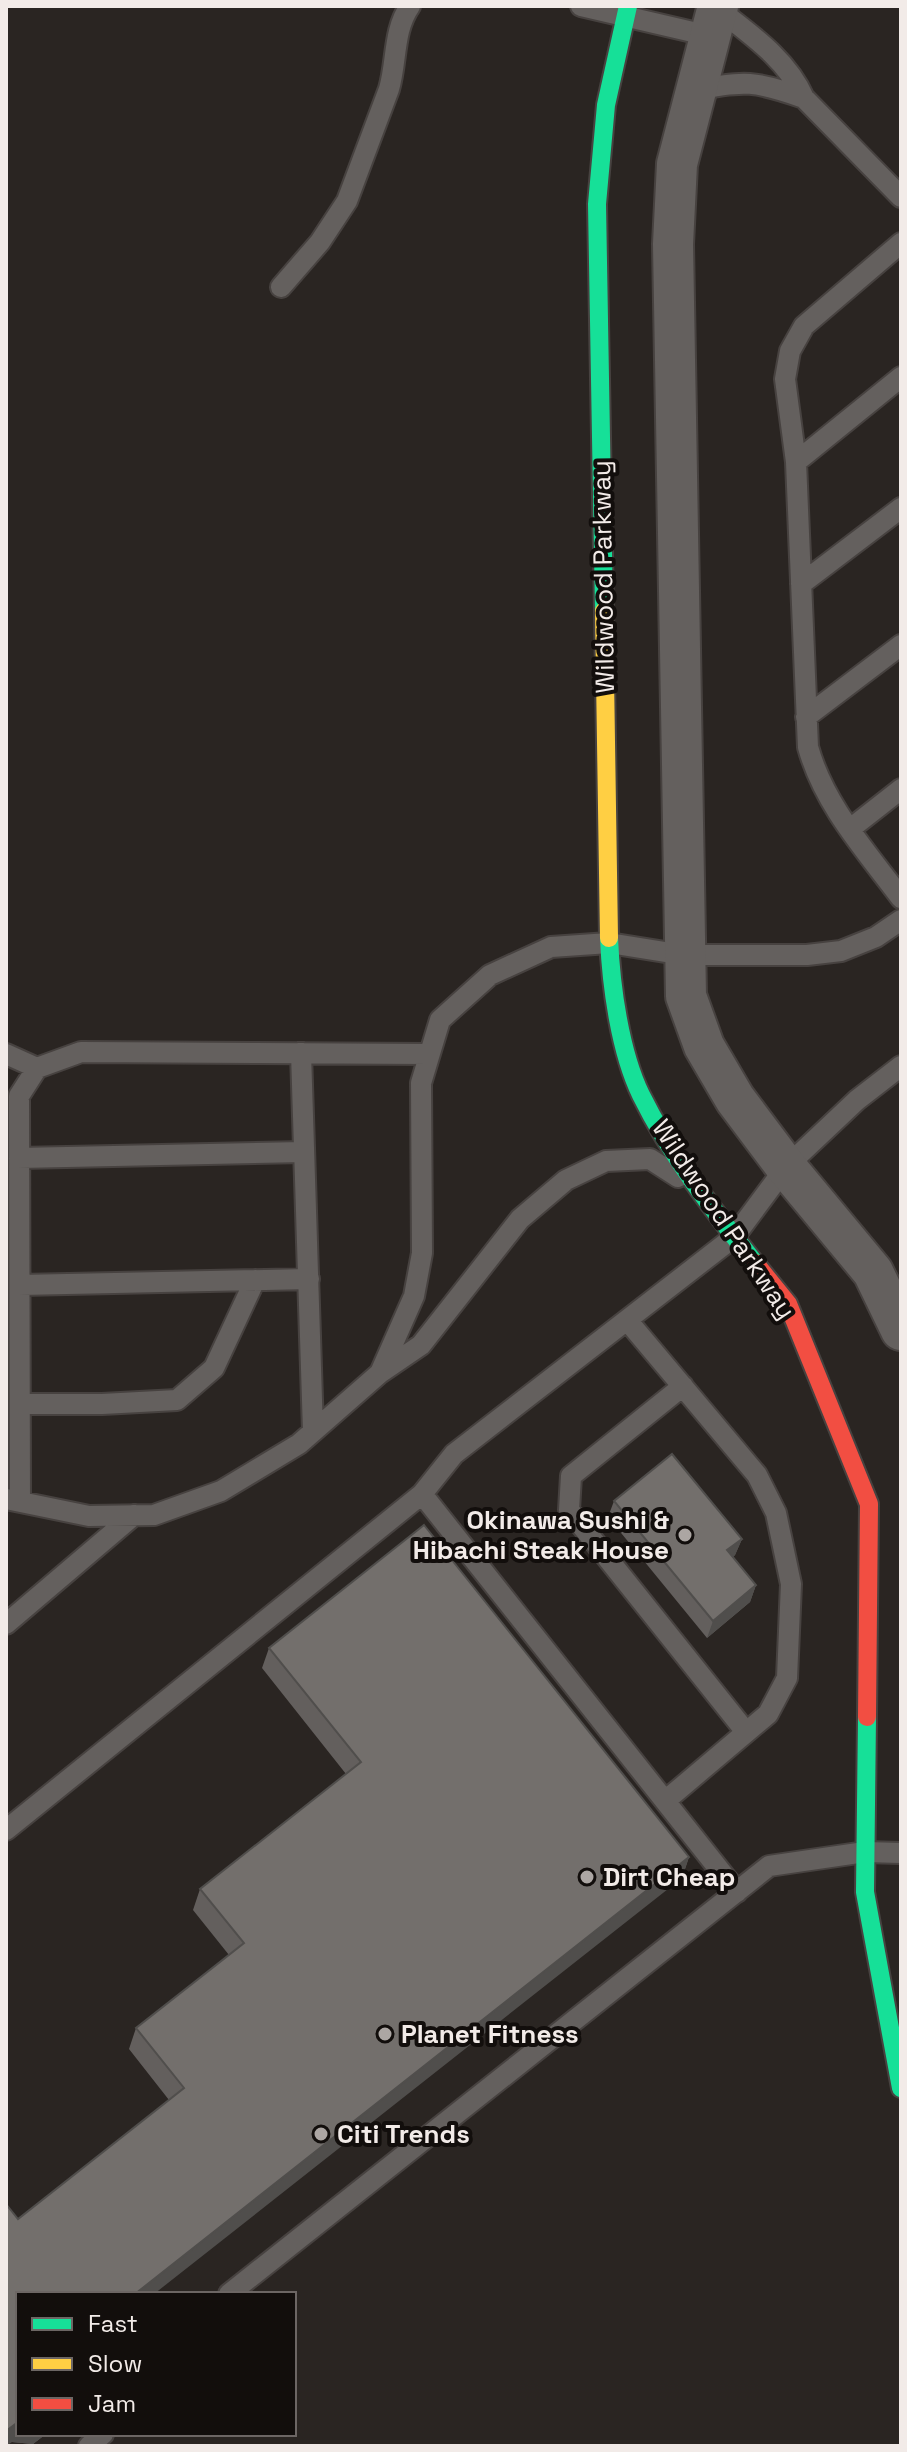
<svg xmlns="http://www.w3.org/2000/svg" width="907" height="2452" font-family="'Space Grotesk',sans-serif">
	<rect width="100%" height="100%" fill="#2a2522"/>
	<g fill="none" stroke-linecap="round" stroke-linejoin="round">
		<defs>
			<path id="lane" d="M581,6L710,36
				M695,90C744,80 756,81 804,98C787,59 750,34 718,9
				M804,98L901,197
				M901,243L804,326L790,351L785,379L796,462L808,747C824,805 866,851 901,898
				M281,287L320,242L347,201L389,89C397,62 393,30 410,6
				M796,462L901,377
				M801,584L901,508
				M806,717L901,645
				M850,829L901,789
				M301,1053L313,1431
				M6,1054L37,1068
				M19,1158L304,1152
				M20,1285L309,1279
				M627,1320L757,1475L776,1513L791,1584L787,1678L768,1714L665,1801
				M380,1373L421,1345L520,1219L566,1180L606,1161L650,1159L678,1177
				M683,1386L571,1476L569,1510L746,1732
				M20,1404H102L177,1400L214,1368L255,1280
				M6,1499L89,1516L154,1515L221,1491L299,1444L380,1373L414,1296L422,1253L421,1083L440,1020L490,975L551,947L609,943L684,955H807L841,951L876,937L901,920
				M20,1501L19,1096L37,1068L81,1052L429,1054
				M6,1624L134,1515
				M6,1830L422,1494
				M737,1892L422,1494L454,1454L734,1237L786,1167L857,1100L901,1066
				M229,2294L769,1866L865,1852L901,1853
				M89,2446L103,2434"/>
			<path id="street" d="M718,6L677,164L673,244L686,996L704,1046L735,1099L786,1167L873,1272L901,1330"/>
			<path id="fast" d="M604,611L597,204L606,105L628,6
				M609,938C611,986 620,1052 641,1095C671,1156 713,1210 755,1263
				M867,1717L865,1892L901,2088"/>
			<path id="slow" d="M604,611L609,938"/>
			<path id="jam" d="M755,1263L788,1304L869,1504L867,1717"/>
		</defs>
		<use href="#lane" stroke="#474240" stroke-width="24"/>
		<use href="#street" stroke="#474240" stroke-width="44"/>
		<use href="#fast" stroke="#474240" stroke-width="22"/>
		<use href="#slow" stroke="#474240" stroke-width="22"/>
		<use href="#jam" stroke="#474240" stroke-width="22"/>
		<use href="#lane" stroke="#64605e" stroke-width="20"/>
		<use href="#street" stroke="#64605e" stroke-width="40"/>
		<use href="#fast" stroke="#16e098" stroke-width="18"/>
		<use href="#slow" stroke="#ffcf43" stroke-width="18"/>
		<use href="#jam" stroke="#f24e42" stroke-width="18"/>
	</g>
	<path fill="#635f5d" d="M614,1501L742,1539L735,1555L733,1557L756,1585L750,1602L707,1638L608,1517Z
		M269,1648L689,1857L682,1878L18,2294V2434H46L33,2444L12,2442L18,2219L169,2100L129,2049L136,2028L229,1955L193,1910L200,1889L346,1774L262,1668Z"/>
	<path fill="#504e4c" d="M742,1539L735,1555L721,1567L727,1550Z
		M756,1585L750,1602L707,1638L713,1621Z
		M689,1857L682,1878L154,2294H135Z
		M18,2422V2434H46L33,2444L12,2442L6,2446V2431Z"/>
	<path fill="#736f6c" stroke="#504e4c" stroke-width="2" d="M672,1454L742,1539L727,1550L756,1585L713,1621L614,1501Z
		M424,1525L689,1857L135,2294H18V2422L6,2431V2204L18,2219L184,2088L136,2028L244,1943L200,1889L361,1762L269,1648Z"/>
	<g fill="#aca6a3" stroke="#120e0c" stroke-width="3">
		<circle cx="685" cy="1535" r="8"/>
		<circle cx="587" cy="1877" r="8"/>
		<circle cx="385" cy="2034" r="8"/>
		<circle cx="321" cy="2134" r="8"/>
	</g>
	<g text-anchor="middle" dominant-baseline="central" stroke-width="8" stroke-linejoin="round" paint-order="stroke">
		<g font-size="26" fill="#f2ebe8" stroke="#120e0c">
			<text transform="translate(603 577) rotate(-91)">Wildwood Parkway</text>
			<text transform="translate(724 1219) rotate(56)">Wildwood Parkway</text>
		</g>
		<g font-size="26" font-weight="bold" fill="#f2ebe8" stroke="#120e0c" text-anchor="start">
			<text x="669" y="1520" text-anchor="end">Okinawa Sushi &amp;<tspan x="669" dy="30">Hibachi Steak House</tspan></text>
			<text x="603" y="1877">Dirt Cheap</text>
			<text x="401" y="2034">Planet Fitness</text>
			<text x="337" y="2134">Citi Trends</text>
		</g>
	</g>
	<rect width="907" height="2452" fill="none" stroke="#f2ebe8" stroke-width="16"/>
	<rect x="16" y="2292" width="280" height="144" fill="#120e0c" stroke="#6c6664" stroke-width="2"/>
	<rect x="32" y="2318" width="40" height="12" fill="#16e098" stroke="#6c6664" stroke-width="2"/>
	<text x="88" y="2332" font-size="24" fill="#f2ebe8">Fast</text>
	<rect x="32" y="2358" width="40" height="12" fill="#ffcf43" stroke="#6c6664" stroke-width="2"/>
	<text x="88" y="2372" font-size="24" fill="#f2ebe8">Slow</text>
	<rect x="32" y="2398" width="40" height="12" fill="#f24e42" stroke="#6c6664" stroke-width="2"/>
	<text x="88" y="2412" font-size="24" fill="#f2ebe8">Jam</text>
</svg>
